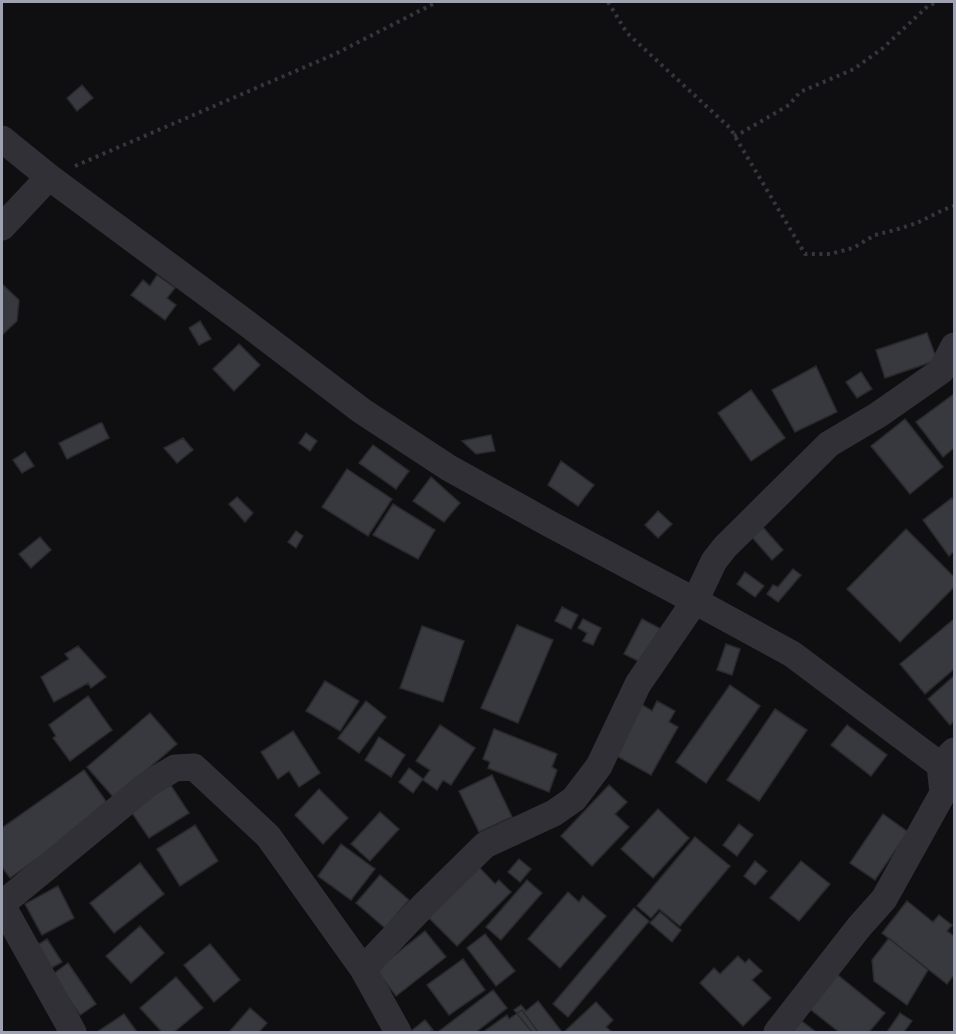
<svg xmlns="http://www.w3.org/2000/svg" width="956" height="1034" font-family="Karla,sans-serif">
	<rect width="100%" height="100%" fill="#0f0f11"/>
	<path fill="#38393e" stroke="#2a292d" stroke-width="1.5" d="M82,85L93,98L77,111L67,98Z
		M157,275L175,288L167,298L176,305L165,320L131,295L143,280L150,286Z
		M2,284L19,300L17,321L2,335Z
		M200,321L211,339L199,345L189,328Z
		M927,333L937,360L885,378L876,350Z
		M239,344L260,365L234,391L213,369Z
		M816,366L837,412L795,432L772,390Z
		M861,372L872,389L857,398L846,382Z
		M751,390L785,438L751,461L718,413Z
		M954,394V448L943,457L916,422Z
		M905,419L943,467L910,494L871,446Z
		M100,423H102L109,438L67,459L59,443Z
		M306,433L317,441L310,451L299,443Z
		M491,435L495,451L476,454L462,441Z
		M183,438L193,450L177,463L164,448Z
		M373,445L409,471L396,489L359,463Z
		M25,452L34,466L22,473L13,460Z
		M561,461L594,485L578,506L548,485Z
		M347,469L392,499L368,536L322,507Z
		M431,477L460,503L444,522L413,501Z
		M237,497L253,513L245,522L229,504Z
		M952,498L954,502V551L949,556L923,520Z
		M393,504L435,530L418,559L373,535Z
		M658,511L672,524L658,538L645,525Z
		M761,525L783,550L772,560L750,535Z
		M906,529L954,577V587L900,642L847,589Z
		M296,531L303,536L296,548L288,542Z
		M40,537L51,550L31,568L19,554Z
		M793,569L801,575L778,602L767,594L773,585L778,587Z
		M745,572L764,586L755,597L737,584Z
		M562,607L578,615L571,629L555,621Z
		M583,619L601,628L593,645L583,641L587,633L578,628Z
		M642,619L663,630L646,665L624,654Z
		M954,619V669L925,694L900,664Z
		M517,625L553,640L518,723L481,708Z
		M422,626L464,641L443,702L400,688Z
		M726,644L740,649L732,675L717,670Z
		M78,646L106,677L91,688L88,683L54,702L41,677L69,659L65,654Z
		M954,676V721L950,725L928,699Z
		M325,681L359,701L340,731L306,711Z
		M730,685L760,706L706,783L676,762Z
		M88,696L112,730L70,761L53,738L56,736L49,725Z
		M366,701L386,717L359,753L338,738Z
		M657,701L675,711L669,722L678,727L651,775L613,754L641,704L652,711Z
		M775,709L807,730L759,801L727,780Z
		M150,713L177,744L114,798L87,767Z
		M440,725L475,748L451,785L443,780L437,790L423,780L430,770L416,761Z
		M847,725L887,755L871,776L831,745Z
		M494,729L557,754L552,767L557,770L549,792L488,768L490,762L483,759Z
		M293,731L320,773L299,787L289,771L278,779L261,752Z
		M379,737L405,755L391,777L365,760Z
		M409,768L423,779L413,793L399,782Z
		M84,770L110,807L10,878L2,867V828Z
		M492,775L512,817L479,832L459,791Z
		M170,784L189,813L149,838L130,810Z
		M609,785L627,802L615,814L629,827L592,866L561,836Z
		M319,789L348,818L323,844L295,815Z
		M658,809L689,838L653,878L621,849Z
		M380,812L399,829L370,861L351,844Z
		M883,814L908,832L875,880L850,863Z
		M739,824L753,835L737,856L723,845Z
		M195,825L218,861L180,886L157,849Z
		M695,837L730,866L680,926L659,909L651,918L637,906Z
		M341,844L375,869L351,900L318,876Z
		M519,859L531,869L520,882L508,872Z
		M755,861L767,871L755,885L744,876Z
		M801,861L830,884L799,921L770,898Z
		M140,863L164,894L114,933L90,903Z
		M477,865L495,884L499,880L511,892L457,946L426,915Z
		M380,875L409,900L385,928L356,903Z
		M527,880L542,893L501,940L486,927Z
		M58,886L74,918L42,935L25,904Z
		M568,892L579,902L583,896L606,916L560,968L528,939Z
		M907,901L933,922L939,915L952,925L947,931L954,936V975L947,984L882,933Z
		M634,908L649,921L568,1017L553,1004Z
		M660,912L681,930L672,942L650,923Z
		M140,926L164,953L131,983L106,956Z
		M425,931L446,957L396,996L376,970Z
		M485,934L515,971L496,986L467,948Z
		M889,938L928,970L907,1005L874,981L872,960Z
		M47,939L62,962L48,970L34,947Z
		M210,944L240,980L214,1002L184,965Z
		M738,956L745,963L749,959L762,971L752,980L771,998L743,1026L700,983L714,968L720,974Z
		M463,959L485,990L449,1015L427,985Z
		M68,963L96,1004L80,1015L52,975Z
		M834,972L885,1013L869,1032H839L806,1006Z
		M176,977L203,1008L174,1032H162L140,1008Z
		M493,990L507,1008L476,1032H438Z
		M538,1001L562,1032H532L514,1010L521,1005L526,1011Z
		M596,1002L613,1020L606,1027L612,1032H564Z
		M250,1008L267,1023L259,1032H231L230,1031Z
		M522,1010L538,1032H483L507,1015L509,1019Z
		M900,1013L912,1021L904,1032H887Z
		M124,1014L137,1032H97Z
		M799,1019L816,1032H789Z
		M425,1020L433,1030L429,1032H412L411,1031Z"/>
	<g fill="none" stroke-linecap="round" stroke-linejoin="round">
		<path stroke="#36373d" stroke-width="4" stroke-dasharray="3 4.5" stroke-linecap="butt" d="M608,2L627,33L730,128L805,254H830L853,248L875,235L895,230L917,223L943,210L954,206
			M734,136L741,133L789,105L800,92L854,69L883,48L929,5L938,2
			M75,166L335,54L437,2"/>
		<path stroke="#303036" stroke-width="27" d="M2,139L49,177L245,322L362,411L449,468L548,523L695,601L792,654L940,765L954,779
			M2,227L49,177
			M2,904L148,784L175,768L194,767L268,836L363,969L398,1032
			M2,905L73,1032
			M363,969L424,905L485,845L554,813L574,799L599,766L638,684L695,601L714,561L725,547L829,444L878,415L941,371L954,346
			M777,1032L859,927L884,899L943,793L940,765L954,751"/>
	</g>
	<rect width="956" height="1034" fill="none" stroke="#9fa2b2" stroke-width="6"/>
</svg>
